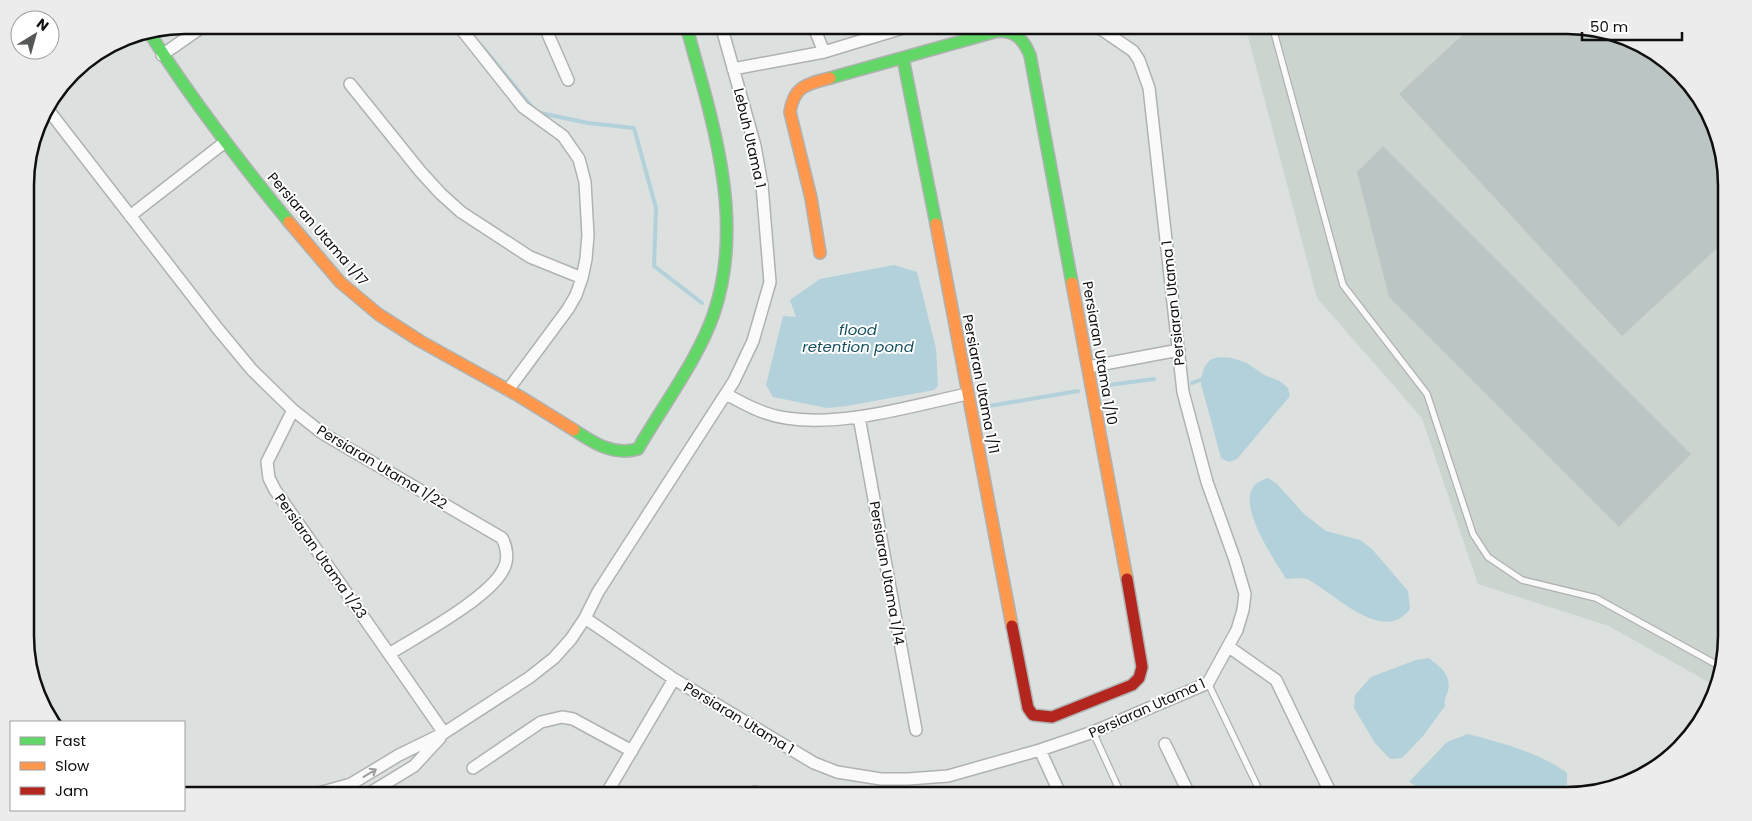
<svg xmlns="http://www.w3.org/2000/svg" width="1752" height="821" font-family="Poppins,sans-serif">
	<rect width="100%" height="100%" fill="#dce0de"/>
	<path fill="#cbd4ce" d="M1245,25H1568L1629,37L1694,88L1726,164L1727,637L1717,687L1609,626L1478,584L1422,418L1317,298Z"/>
	<path fill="#b2d1da" d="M894,265L917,272L936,349L938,386L934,390L847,406L827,408L773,397L766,385L783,316L796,317L790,300L820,279Z
		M1218,357L1232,358L1247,363L1264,375L1280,381L1288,388L1290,396L1237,459L1229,462L1221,458L1200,380L1205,366L1210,360Z
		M1268,478L1277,484L1304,514L1326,531L1360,540L1372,549L1408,591L1410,609C1383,645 1335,594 1309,580C1303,577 1292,579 1286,579C1275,560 1237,507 1254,486C1257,482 1263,480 1268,478Z
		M1429,658C1440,667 1452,675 1448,691C1446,697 1444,699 1445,706L1423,736L1402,758L1390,759L1375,743L1354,708L1355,695L1371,677L1416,660Z
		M1468,734C1501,743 1539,752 1567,773V786L1563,796H1434L1409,782L1447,742Z"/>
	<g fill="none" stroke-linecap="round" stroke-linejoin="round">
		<path stroke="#b2d1da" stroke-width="4" d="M481,45L536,112L588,123L634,128L656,208L654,266L702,303
			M1192,383L1200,380
			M1101,386L1154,379
			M983,407L1078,391"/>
	</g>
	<path fill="#bbc6c4" d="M1473,25H1568L1629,37L1694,88L1726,164V240L1622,336L1399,94Z
		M1383,146L1691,454L1619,527L1389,297L1357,172Z"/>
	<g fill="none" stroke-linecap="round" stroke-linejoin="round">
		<defs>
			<path id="lane" d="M1272,25L1343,285L1427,394L1473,534L1488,557L1522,580L1596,598L1721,667
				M1208,683L1262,796
				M1093,732L1122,796"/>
			<path id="street" d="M458,25L523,107L563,136L579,159L585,182L588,235L586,259L582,278L576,295L568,309L508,390
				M544,25L568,80
				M813,25L824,52
				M162,55L205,25
				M733,69L824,52L913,25
				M350,84L420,171L440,193L461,212L530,257L582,278
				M46,107L218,329L252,370L293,410L322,433L502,538C507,547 509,560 503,570C489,598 418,636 389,654
				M130,216L225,142
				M1088,367L1179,350
				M726,394C744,404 764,415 786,418C843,427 911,406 967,394
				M293,410L267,462L269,478L275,490L444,733
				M859,417L916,730
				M585,618L674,679L814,763L837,772L881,779H908L948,776L1040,750L1093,732L1208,683L1237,630L1243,610L1245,594L1235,560L1207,482L1183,392L1149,88L1139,60L1133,51L1095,25
				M1229,647L1276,680L1332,796
				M1165,744L1190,796
				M1040,750L1061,796
				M473,768L541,722L562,717L573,719L632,751
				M308,796L351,784L399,755L444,733L530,677L554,658L571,639L585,618L598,592L734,381L753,341L770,282L762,185L755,146L721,25
				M365,796L414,766L440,738
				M605,796L674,679
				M752,796L755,792"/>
			<path id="fast" d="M149,32C191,99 239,161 289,222
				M903,58L936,224
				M830,78L998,31C1016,31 1023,39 1030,55L1072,283
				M574,430C594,443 613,456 638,449C662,407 699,358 714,313C746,218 711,117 686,25"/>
			<path id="slow" d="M289,222L340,282L378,314L420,341L519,396L574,430
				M936,224L1012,626
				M820,253L811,198L790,112C794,86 807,84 830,78
				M1072,283L1127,579"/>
			<path id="jam" d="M1012,626L1028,708L1033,715L1052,717L1132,685L1139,678L1142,667L1127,579"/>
		</defs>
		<use href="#lane" stroke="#afb2b1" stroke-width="8"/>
		<use href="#street" stroke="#afb2b1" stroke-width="14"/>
		<use href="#fast" stroke="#afb2b1" stroke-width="14"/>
		<use href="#slow" stroke="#afb2b1" stroke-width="14"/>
		<use href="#jam" stroke="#afb2b1" stroke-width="14"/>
		<use href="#lane" stroke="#fafafa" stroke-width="5.5"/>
		<use href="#street" stroke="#fafafa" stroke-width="11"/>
		<use href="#fast" stroke="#63d668" stroke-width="11"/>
		<use href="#slow" stroke="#ff974d" stroke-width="11"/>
		<use href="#jam" stroke="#b3261e" stroke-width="11"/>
	</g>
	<defs><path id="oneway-shaft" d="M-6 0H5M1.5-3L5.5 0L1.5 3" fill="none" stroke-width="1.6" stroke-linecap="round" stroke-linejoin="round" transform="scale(1.25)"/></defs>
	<use stroke="#9c9c9c" href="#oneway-shaft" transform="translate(370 773) rotate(-31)"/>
	<g text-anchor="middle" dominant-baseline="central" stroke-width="4" stroke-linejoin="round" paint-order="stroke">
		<g font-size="14" fill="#0e0f0e" stroke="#fff">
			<text transform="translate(750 138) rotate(77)">Lebuh Utama 1</text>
			<text transform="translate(318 229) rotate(49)">Persiaran Utama 1/17</text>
			<text transform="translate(1173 303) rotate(-96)">Persiaran Utama 1</text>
			<text transform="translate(1100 353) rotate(80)">Persiaran Utama 1/10</text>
			<text transform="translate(981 384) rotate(79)">Persiaran Utama 1/11</text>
			<text transform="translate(382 467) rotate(31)">Persiaran Utama 1/22</text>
			<text transform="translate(321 556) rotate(55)">Persiaran Utama 1/23</text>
			<text transform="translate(887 573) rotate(80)">Persiaran Utama 1/14</text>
			<text transform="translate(1147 708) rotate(-24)">Persiaran Utama 1</text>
			<text transform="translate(739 718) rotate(31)">Persiaran Utama 1</text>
		</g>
		<g font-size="15" font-style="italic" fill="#15505f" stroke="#fff">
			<text x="858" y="329">flood<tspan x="858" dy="17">retention pond</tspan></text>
		</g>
	</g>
	<path d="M0 0H1752V821H0ZM185 34H1567A151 151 0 0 1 1718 185V636A151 151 0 0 1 1567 787H185A151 151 0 0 1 34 636V185A151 151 0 0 1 185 34Z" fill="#ececec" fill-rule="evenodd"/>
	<path fill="none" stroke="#0e0f0e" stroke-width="2.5" d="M185 34H1567A151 151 0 0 1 1718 185V636A151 151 0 0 1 1567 787H185A151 151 0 0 1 34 636V185A151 151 0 0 1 185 34Z"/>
	<rect x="10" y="721" width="175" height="90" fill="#ffffff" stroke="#9f9f9f"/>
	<rect x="20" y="737" width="25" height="8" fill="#63d668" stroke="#9f9f9f"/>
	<text x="55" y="746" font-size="15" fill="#0e0f0e">Fast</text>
	<rect x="20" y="762" width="25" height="8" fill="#ff974d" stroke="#9f9f9f"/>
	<text x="55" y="771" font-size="15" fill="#0e0f0e">Slow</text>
	<rect x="20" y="787" width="25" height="8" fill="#b3261e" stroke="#9f9f9f"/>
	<text x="55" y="796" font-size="15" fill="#0e0f0e">Jam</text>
	<g transform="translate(35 35) rotate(37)"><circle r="24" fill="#ffffff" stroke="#9f9f9f"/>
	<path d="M0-4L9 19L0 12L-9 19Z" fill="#565857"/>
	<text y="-8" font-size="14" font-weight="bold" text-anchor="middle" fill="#0e0f0e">N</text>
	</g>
	<path d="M1582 32v8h100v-8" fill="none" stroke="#0e0f0e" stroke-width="2.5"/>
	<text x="1590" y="32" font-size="15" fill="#0e0f0e" stroke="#ffffff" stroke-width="4" paint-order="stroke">50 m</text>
</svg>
